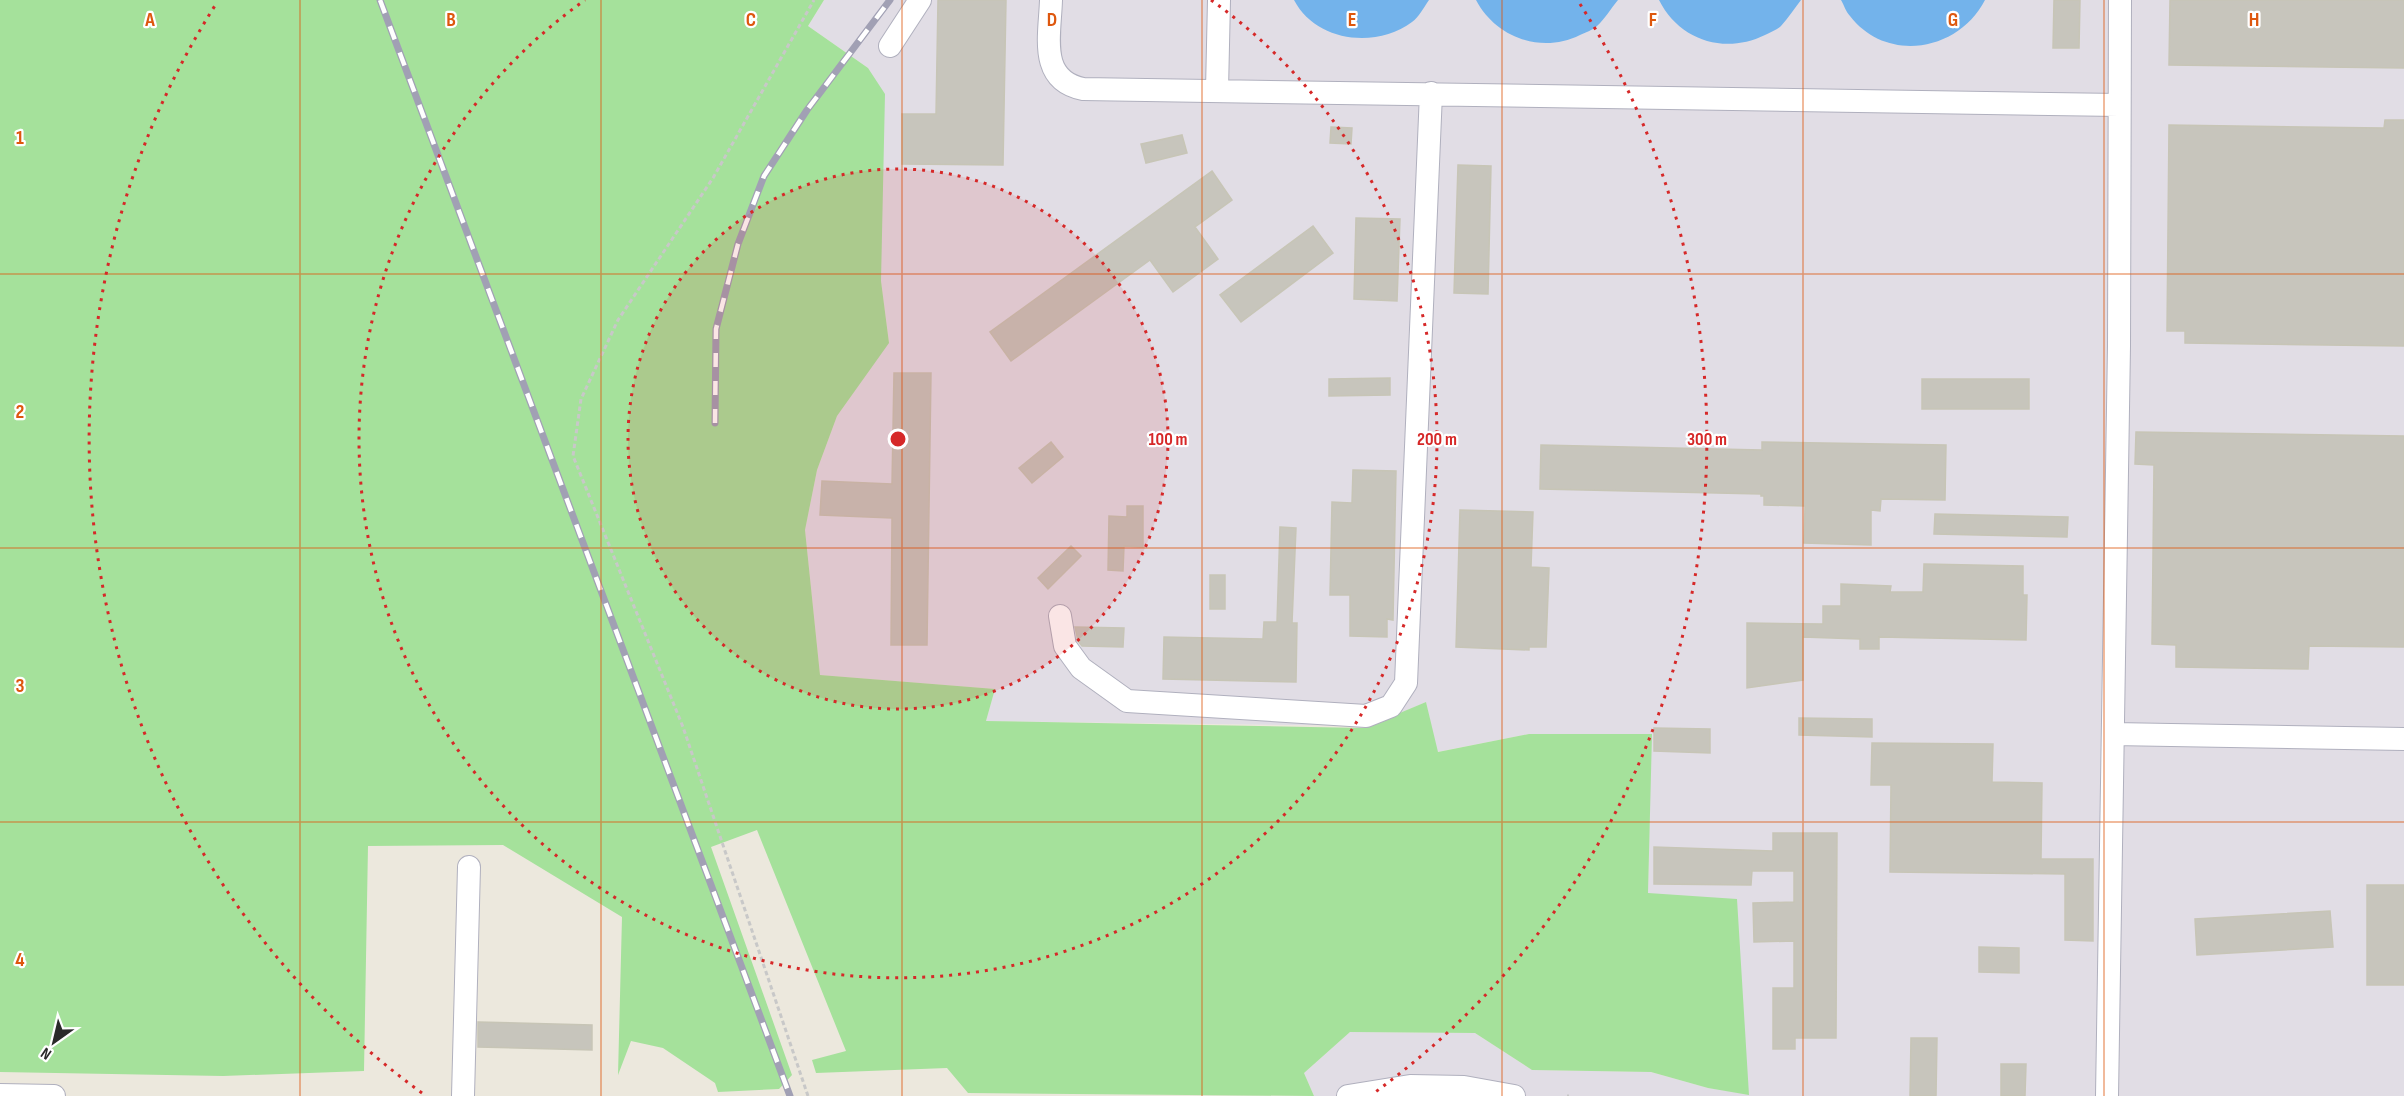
<svg xmlns="http://www.w3.org/2000/svg" width="2404" height="1096" font-family="'Sofia Sans Condensed',sans-serif">
	<rect width="100%" height="100%" fill="#ece8dd"/>
	<path fill="#e1dde5" d="M824,0H2404V1096H1314L1304,1073L1350,1032L1475,1033L1532,1070L1651,1072L1708,1088L1749,1094L1648,893L1651,734H1529L1437,752L1426,702L1370,726L986,721L995,689L820,675L805,530L817,470L837,416L889,342L881,281L868,68L808,26Z"/>
	<path fill="#a5e19b" d="M0,0H824L808,26L868,68L885,94L881,281L889,343L837,416L817,470L805,530L820,675L995,689L986,721L1364,728L1426,702L1438,752L1529,734H1652L1648,893L1737,899L1749,1095L1708,1088L1651,1072L1532,1070L1475,1033L1350,1032L1304,1073L1314,1096L968,1093L947,1068L816,1073L812,1060L846,1051L757,830L711,847L792,1075L779,1089L718,1092L715,1083L663,1048L631,1041L618,1075L622,917L503,845L368,846L364,1071L223,1076L0,1072Z"/>
	<path fill="#73b3eb" d="M1294,0H1429C1424,7 1419,17 1412,22C1376,49 1316,42 1294,0Z
		M1476,0H1618C1611,8 1605,19 1597,26C1593,30 1586,32 1580,35C1542,54 1496,38 1476,0Z
		M1659,0H1801C1795,8 1788,18 1781,26C1777,30 1770,32 1765,35C1724,55 1679,40 1659,0Z
		M1841,0H1985C1959,51 1887,64 1850,16C1846,12 1844,5 1841,0Z"/>
	<path fill="#c7c5bc" stroke="#c7c5b6" stroke-width="1.5" d="M938,0H1006L1003,165L902,164V114H936Z
		M2054,0H2080L2079,48H2053Z
		M2170,0H2404V68L2169,65Z
		M2385,120H2404V346L2185,343V331H2167L2169,125L2384,128Z
		M1331,127L1352,128L1351,144L1330,143Z
		M1182,135L1187,153L1146,163L1141,144Z
		M1458,165L1491,166L1488,294L1454,293Z
		M1212,171L1232,200L1195,227L1218,259L1173,292L1150,260L1011,361L990,332Z
		M1356,218L1400,219L1397,301L1354,299Z
		M1313,226L1333,253L1241,322L1220,295Z
		M894,373H931L927,645H891L892,518L820,515L822,481L892,484Z
		M1390,378V395L1329,396V379Z
		M1922,379H2029V409H1922Z
		M2136,432L2404,436V647L2309,646L2308,669L2176,667V645L2152,644L2154,465L2135,464Z
		M1051,442L1063,457L1032,483L1019,468Z
		M1762,442L1946,445L1945,500L1881,499L1880,511L1871,510V545L1804,543L1805,506L1764,505V496H1761V494L1540,489L1541,445L1762,450Z
		M1353,470L1396,471L1393,620L1387,619V637L1350,636V595H1330L1332,502L1352,503Z
		M1127,506H1143V547L1124,546L1123,571L1108,570L1109,516L1127,517Z
		M1460,510L1533,512L1531,567L1549,568L1546,647H1529V650L1456,647Z
		M1935,514L2068,517L2067,537L1934,534Z
		M1280,527L1296,528L1292,623H1297L1296,682L1163,679L1164,637L1263,639L1264,622H1277Z
		M1071,546L1081,556L1048,589L1038,578Z
		M1924,564L2023,566V595H2027L2026,640L1879,637V649H1860V639L1803,637V680L1747,688V623L1823,624V606H1841V584L1891,586L1890,592H1923Z
		M1210,575H1225V609H1210Z
		M1075,627L1124,628L1123,647L1082,646L1078,641Z
		M1799,718L1872,719V737L1799,735Z
		M1654,728L1710,729V753L1654,751Z
		M1872,743L1993,744L1992,782L2042,783L2041,859H2093V941L2065,940V874L1890,872L1891,785H1871Z
		M1773,833H1837L1836,1038H1795V1049H1773V988H1794V941L1754,942L1753,903L1794,902V871H1752L1751,885L1654,884V847L1773,851Z
		M2367,885H2404V985H2367Z
		M2330,911L2333,947L2197,955L2195,919Z
		M1979,947L2019,948V973L1979,972Z
		M478,1022L592,1025V1050L478,1047Z
		M1911,1038H1937L1936,1096H1910Z
		M2001,1064H2026L2025,1096H2001Z"/>
	<g fill="none" stroke-linecap="round" stroke-linejoin="round">
		<defs>
			<path id="minor" d="M1051,0C1050,35 1038,80 1083,89L2119,105
				M890,46L920,0
				M1217,90L1219,0
				M1060,616L1065,646L1081,668L1127,701L1366,716L1391,706L1406,683L1431,93
				M2113,734L2404,739
				M0,1095L54,1096
				M463,1096L469,867
				M1348,1096L1410,1086L1464,1087L1514,1096
				M2107,1096L2119,346L2120,0"/>
		</defs>
		<use href="#minor" stroke="#b0b0be" stroke-width="24"/>
		<path stroke="#c8c8c8" stroke-width="3" stroke-dasharray="4.5 3" stroke-linecap="butt" d="M808,1096L683,727L573,456L581,399L618,320L713,178L814,0
			M1567,1096H1569"/>
		<use href="#minor" stroke="#fff" stroke-width="22"/>
		<defs>
			<path id="rail" d="M380,0L790,1096
				M715,423L716,329L738,244L764,176L807,110L890,0"/>
		</defs>
		<use href="#rail" stroke="#a1a0b4" stroke-width="7"/>
		<use href="#rail" stroke="#fff" stroke-width="4.5" stroke-dasharray="14" stroke-linecap="butt"/>
	</g>
	<path fill="none" stroke="#de570e" stroke-width="1.5" stroke-opacity="0.55" d="M300,0V1096M601,0V1096M902,0V1096M1202,0V1096M1502,0V1096M1803,0V1096M2104,0V1096M0,274H2404M0,548H2404M0,822H2404"/>
	<circle cx="898" cy="439" r="270" fill="#d62828" fill-opacity=".12"/>
	<g fill="none" stroke="#d62828" stroke-width="3" stroke-dasharray="3 6">
		<circle cx="898" cy="439" r="270"/>
		<path d="M1211 0A539 539 0 1 1 585 0"/>
		<path d="M422 1093A809 809 0 0 1 216 4M1580 4A809 809 0 0 1 1374 1093"/>
	</g>
	<g font-size="20" text-anchor="middle" font-weight="bold" fill="#de570e" stroke="#fff" stroke-width="4.5" stroke-linejoin="round" paint-order="stroke">
		<text x="150" y="26">A</text>
		<text x="451" y="26">B</text>
		<text x="751" y="26">C</text>
		<text x="1052" y="26">D</text>
		<text x="1352" y="26">E</text>
		<text x="1653" y="26">F</text>
		<text x="1953" y="26">G</text>
		<text x="2254" y="26">H</text>
		<text x="20" y="144">1</text>
		<text x="20" y="418">2</text>
		<text x="20" y="692">3</text>
		<text x="20" y="966">4</text>
	</g>
	<circle cx="898" cy="439" r="9" fill="#d62828" stroke="#fff" stroke-width="3"/>
	<g font-size="18" text-anchor="middle" font-weight="bold" fill="#d62828" stroke="#fff" stroke-width="4.5" stroke-linejoin="round" paint-order="stroke">
		<text x="1168" y="445">100 m</text>
		<text x="1437" y="445">200 m</text>
		<text x="1707" y="445">300 m</text>
	</g>
	<g transform="translate(54 1042) rotate(214)" stroke="#ffffff" stroke-width="4.5" paint-order="stroke">
	<path d="M0-4.5L10 22L0 15L-10 22Z" fill="#2a2a2a"/>
	<text y="-9" font-size="16" font-weight="bold" text-anchor="middle" fill="#2a2a2a">N</text>
	</g>
</svg>
